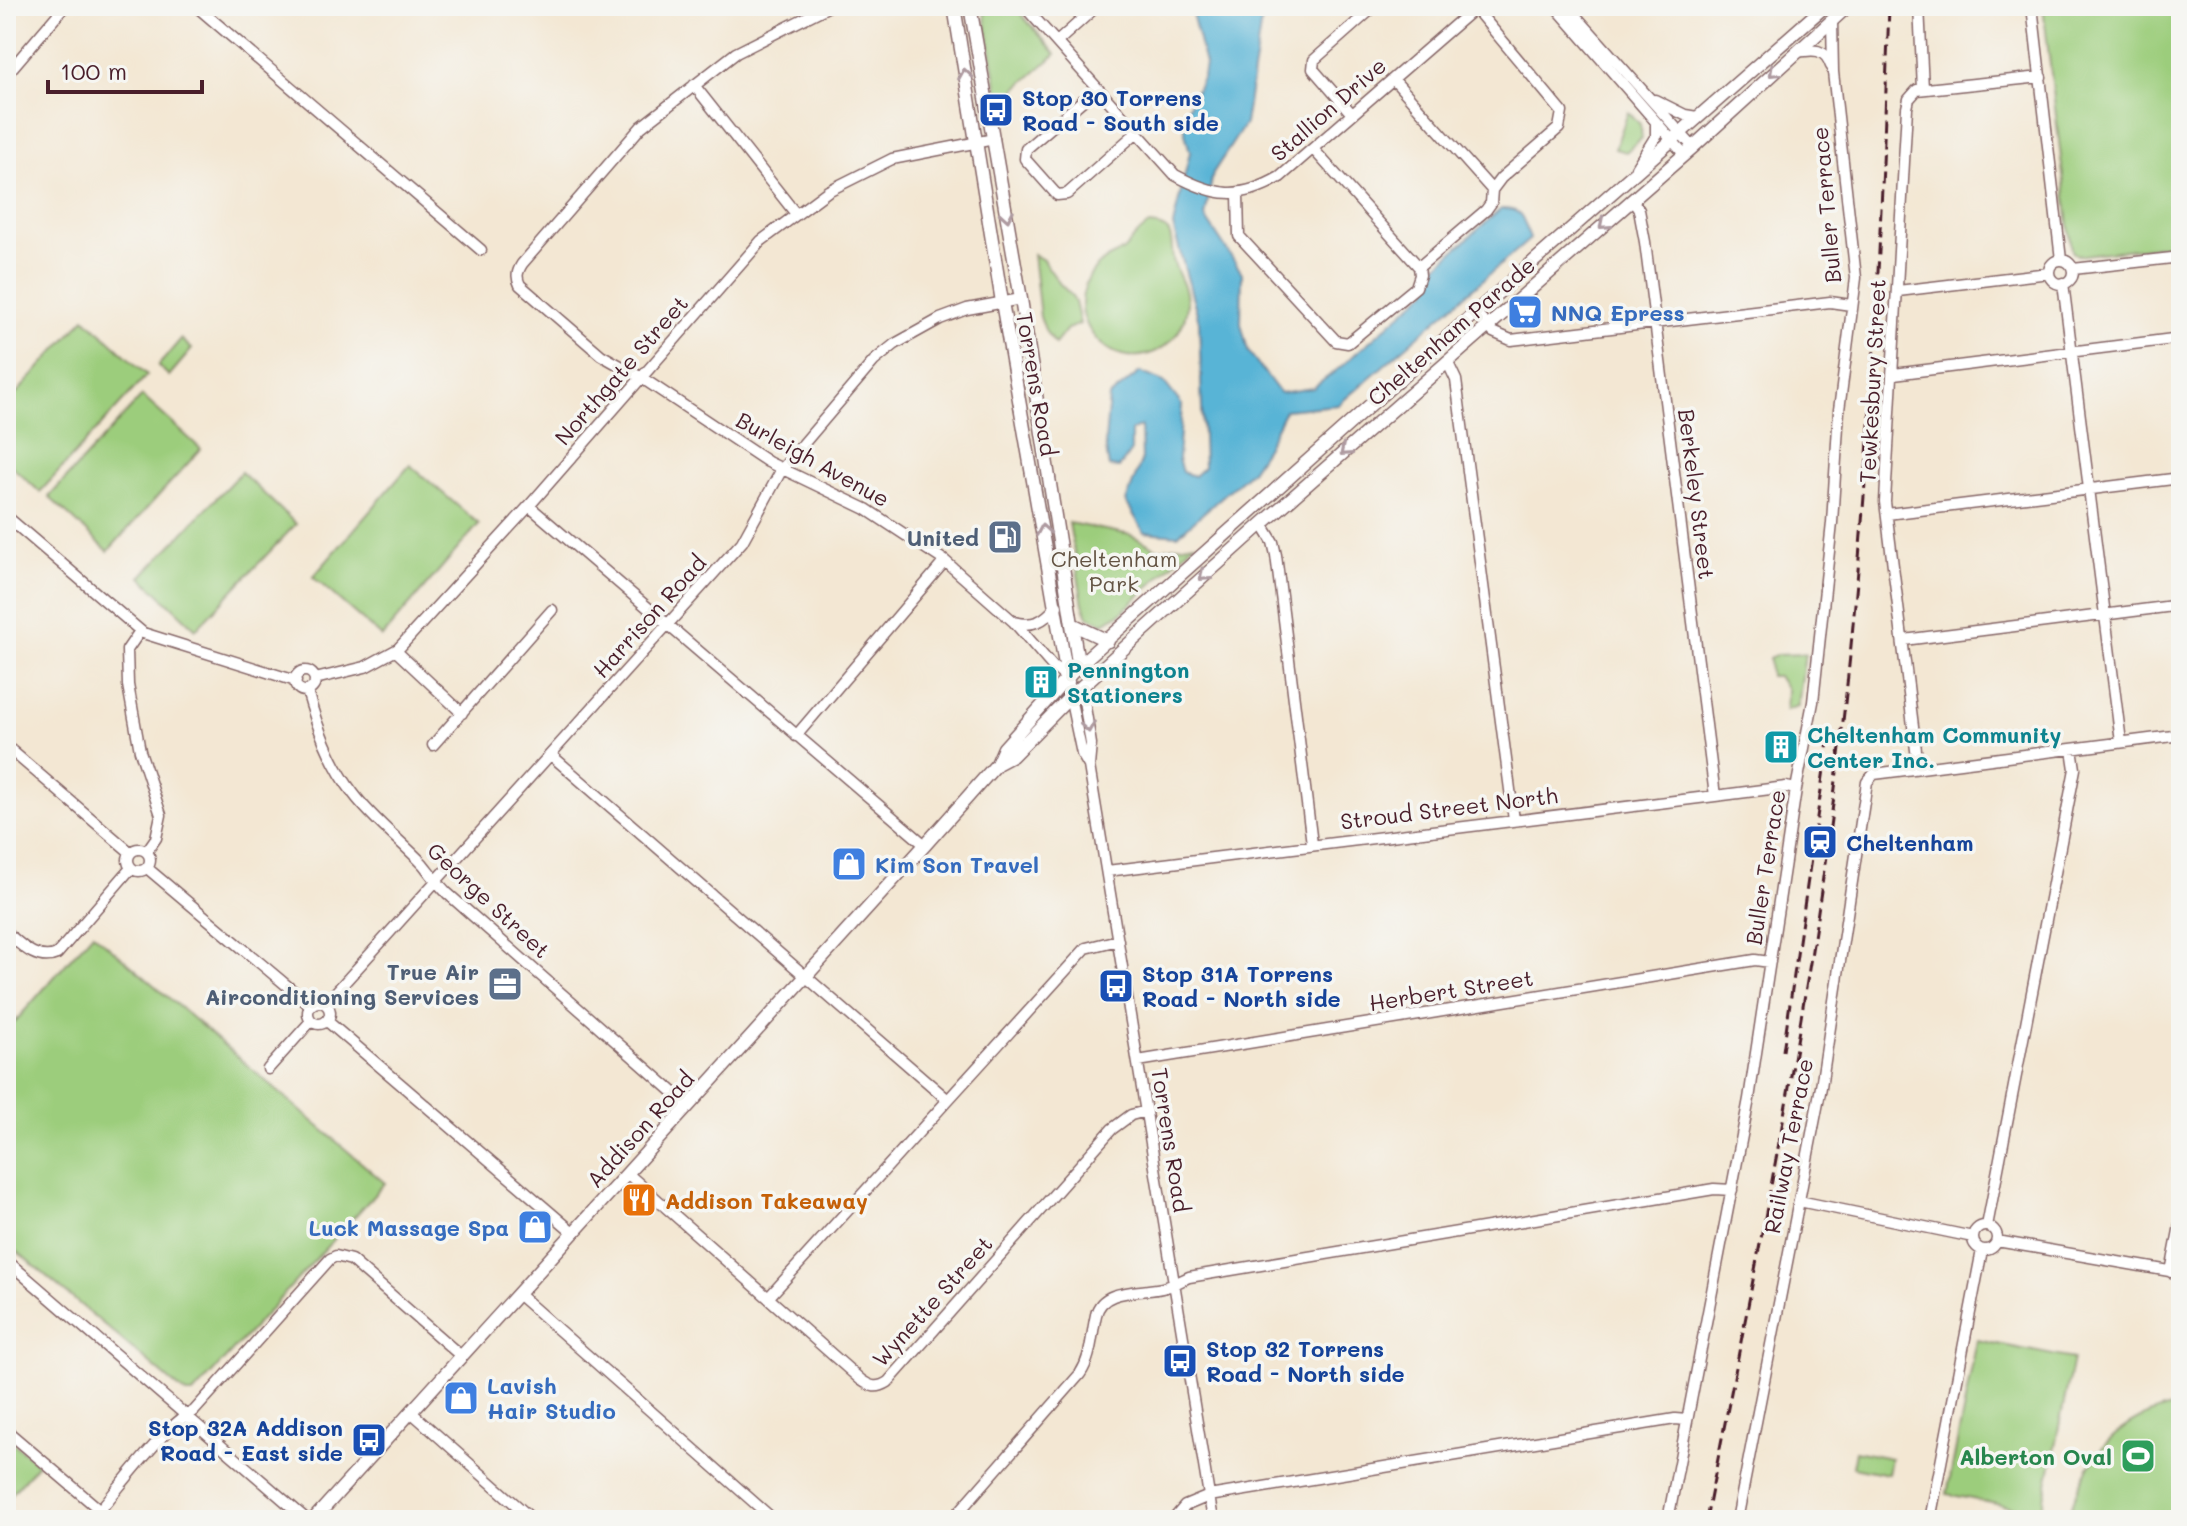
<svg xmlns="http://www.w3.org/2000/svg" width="2187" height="1526" font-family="Mali,sans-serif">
	<rect width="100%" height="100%" fill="#f6f6f2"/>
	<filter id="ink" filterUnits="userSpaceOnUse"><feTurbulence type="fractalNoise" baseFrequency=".0125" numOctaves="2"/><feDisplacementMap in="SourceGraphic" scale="16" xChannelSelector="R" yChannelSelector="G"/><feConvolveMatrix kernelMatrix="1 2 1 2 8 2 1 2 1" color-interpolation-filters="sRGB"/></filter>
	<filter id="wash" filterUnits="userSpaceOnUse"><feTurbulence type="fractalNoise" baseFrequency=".006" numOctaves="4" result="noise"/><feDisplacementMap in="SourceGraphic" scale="32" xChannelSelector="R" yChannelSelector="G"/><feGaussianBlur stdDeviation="1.8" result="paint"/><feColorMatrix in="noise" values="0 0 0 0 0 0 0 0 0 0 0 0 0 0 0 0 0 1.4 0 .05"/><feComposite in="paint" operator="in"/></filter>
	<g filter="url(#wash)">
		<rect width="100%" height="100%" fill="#f3e7d3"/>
		<path fill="#9ccd7c" stroke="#737654" stroke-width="2" d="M983,6H1014L1056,54L1000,103Z
			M2043,6H2181V243L2077,256L2072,251Z
			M1628,112L1640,124L1642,138L1626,152L1615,149Z
			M1149,225C1176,227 1170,238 1173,259C1175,271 1184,282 1186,293C1193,330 1159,364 1122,355C1108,351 1096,341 1089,329C1076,307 1082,278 1102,262C1108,257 1117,255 1123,250C1133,241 1137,232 1149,225Z
			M1033,254L1043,260L1060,284L1071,295L1075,302L1080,324L1067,329L1055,344L1046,332L1040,317Z
			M85,318L147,375L40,492L6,461V405Z
			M181,339L192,349L169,376L158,366Z
			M142,396L201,449L108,551L49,497Z
			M410,465L479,524L382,637L313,577Z
			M241,472L296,524L196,629L141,577Z
			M1069,523L1131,535L1158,549L1195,543L1120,614L1103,623L1088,616L1083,604Z
			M1805,654L1798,706L1786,710L1787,690L1778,676H1770L1769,658L1776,655Z
			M93,933L385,1183L193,1394H186L6,1242V1032Z
			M1977,1340L2073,1359L2041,1513L1947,1494Z
			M2181,1405V1520H2067C2085,1459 2114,1417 2181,1405Z
			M6,1437L38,1464L6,1500Z
			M1855,1451L1891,1458L1888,1474L1852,1467Z"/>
		<path fill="#58b4d6" stroke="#516a80" stroke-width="2" d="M1198,6H1268L1260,27L1245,124L1213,173L1205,217L1242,273L1241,324L1248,351L1280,393L1313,388L1338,369L1427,291L1431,271L1501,209C1524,208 1523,220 1530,239L1338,405L1285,410L1266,448L1250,472L1178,535L1144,532L1126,502L1142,459L1141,426L1131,431V451L1119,468L1109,467L1105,442L1109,397L1140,372L1164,382L1182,405L1178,459L1182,472L1194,476L1204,467L1199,321L1173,226L1190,152L1185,133V114L1203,76L1205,64L1193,17Z"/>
	</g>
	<g filter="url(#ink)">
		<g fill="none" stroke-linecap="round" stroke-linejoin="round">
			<defs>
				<path id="minor" d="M196,6L481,250
					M829,6L736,53L641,127L522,264C517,272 516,277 520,285L601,355L642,378L768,462L866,509L945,561L1014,622L1053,667L1067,678
					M1024,6L1175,175C1216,197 1240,200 1280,177L1477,6
					M1555,6L1684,154
					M1567,6L1693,147
					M1919,6L1923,89
					M2032,6L2061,260
					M1475,8L1562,112L1559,128L1501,178L1492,190
					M1057,42L1097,6
					M1797,52C1814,49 1825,48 1831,66
					M6,75L65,6
					M1393,79L1492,190L1491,203L1486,210L1419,267
					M694,85L796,214
					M1096,89L1026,149L1025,159L1057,195L1067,194L1136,133
					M1655,100L1685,115L1697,117
					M1352,114L1313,69L1314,60L1375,6
					M1636,168L1656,136V122
					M1238,194L1239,236L1336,341L1348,343L1416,287L1420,275L1419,267L1314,150
					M1632,200L1639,210L1645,242L1715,796
					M2049 272a12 12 0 1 1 24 0a12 12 0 1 1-24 0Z
					M2073,269L2181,257
					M2063,283L2121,742
					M1898,291L2049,273
					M1475,312L1493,332L1511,340L1830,302L1851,305
					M1447,361L1456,380L1514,820
					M1894,374L2181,338
					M529,506L925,845
					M1887,514L2181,478
					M6,516L143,633L296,681
					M1262,524L1273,542L1276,555L1312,844
					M1014,622C1034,627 1044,621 1057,606
					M140,631L127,650L128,685L140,751L161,815L156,838L147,851
					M1904,640L2181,605
					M396,651L462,713
					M295 681a10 10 0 1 1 20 0a10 10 0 1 1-20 0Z
					M315,679L365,667L398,649L529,506L761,241L828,191L892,159L994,139
					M1082,688L1091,744L1089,766L1213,1520
					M307,691C317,726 330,763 353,793C373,820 400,840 423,864C431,874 438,884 447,893L688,1105
					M1070,697L1082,754L1089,766
					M796,736L945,561
					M433,745L552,610
					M6,746L130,852
					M551,755L948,1100
					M1918,766L1885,502L1907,108L1909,99L1917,90L2041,77
					M128 860a11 11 0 1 1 22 0a11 11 0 1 1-22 0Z
					M147,868L310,1005
					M1107,871L1715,796L1786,787L1796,789
					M6,932C20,944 37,963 57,954L131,868
					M308 1013a11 11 0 1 1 22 0a11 11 0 1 1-22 0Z
					M326,1003L742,542L782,469L874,361L895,344L940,319L967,309L1021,299
					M327,1021L573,1232
					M1138,1061L1755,960L1770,962
					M268,1069L311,1021
					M627,1173L861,1380C871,1387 877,1389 888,1382L1112,1129L1131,1115L1146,1111
					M1799,1201L1973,1237
					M1973 1238a12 12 0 1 1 24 0a12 12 0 1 1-24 0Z
					M1987,1226L2075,769L2072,749
					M1997,1241L2181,1273
					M6,1260L307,1520
					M2171,1272L2181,1220
					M518,1294L774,1520
					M769,1297L1086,948L1118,940
					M411,1412L533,1520
					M6,1430L100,1510
					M91,1520C116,1493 164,1425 194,1411L330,1259L336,1256L351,1260L461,1356
					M952,1520L1080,1374C1092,1356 1091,1336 1096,1315C1102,1286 1145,1294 1166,1287C1174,1285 1182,1280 1189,1277L1714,1189L1732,1190
					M1173,1520L1185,1506L1209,1496L1675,1419L1687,1420
					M1668,1520L1749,1099L1796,789L1813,702L1832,523L1839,410L1856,278L1833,72L1832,20
					M1737,1520L1821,1087L1867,782L1874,774L2181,735
					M1930,1520L1982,1250"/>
				<path id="major" d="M954,6L1002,302L1068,682
					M970,6L1021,299L1079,669
					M1072,624L1108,641
					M997,764L1012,756L1070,697L1262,524L1693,147L1848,6
					M313,1520L925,845L997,764L1004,748L1078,666L1386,391L1825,6"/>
			</defs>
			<use href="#minor" stroke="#856566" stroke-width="13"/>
			<use href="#major" stroke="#856566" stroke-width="15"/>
			<use href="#minor" stroke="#fff" stroke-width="10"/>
			<use href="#major" stroke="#fff" stroke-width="12"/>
			<path stroke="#4a1f2b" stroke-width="3" stroke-dasharray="12 6" stroke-linecap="butt" d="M1783,1051L1829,735
				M1706,1520C1748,1304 1793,1088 1824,870C1865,584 1879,295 1889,6"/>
		</g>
		<defs><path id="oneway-chevron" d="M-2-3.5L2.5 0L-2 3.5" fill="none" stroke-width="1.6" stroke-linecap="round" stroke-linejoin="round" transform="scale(2)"/></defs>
		<g stroke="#ae9aa0">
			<use href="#oneway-chevron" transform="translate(1774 72) rotate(138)"/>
			<use href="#oneway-chevron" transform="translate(965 74) rotate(-99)"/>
			<use href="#oneway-chevron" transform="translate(1007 216) rotate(80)"/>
			<use href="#oneway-chevron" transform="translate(1604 224) rotate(139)"/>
			<use href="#oneway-chevron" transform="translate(1345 451) rotate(139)"/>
			<use href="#oneway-chevron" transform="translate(1043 530) rotate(-100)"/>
			<use href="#oneway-chevron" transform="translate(1204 576) rotate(138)"/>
			<use href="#oneway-chevron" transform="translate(1088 727) rotate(81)"/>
		</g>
	</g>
	<defs>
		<symbol id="bus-square" viewBox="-11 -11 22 22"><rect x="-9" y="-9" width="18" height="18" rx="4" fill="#1a4fb4" stroke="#f6f6f2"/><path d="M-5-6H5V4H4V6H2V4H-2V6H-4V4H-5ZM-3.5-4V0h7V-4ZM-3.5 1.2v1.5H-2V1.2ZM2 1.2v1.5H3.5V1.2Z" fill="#fff"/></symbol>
		<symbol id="supermarket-square" viewBox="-11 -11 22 22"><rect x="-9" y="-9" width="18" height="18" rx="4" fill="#3f7fe0" stroke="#f6f6f2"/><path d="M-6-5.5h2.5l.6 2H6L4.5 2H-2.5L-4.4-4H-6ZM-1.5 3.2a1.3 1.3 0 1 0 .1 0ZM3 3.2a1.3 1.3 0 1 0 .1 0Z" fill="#fff"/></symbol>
		<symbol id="fuel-square" viewBox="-11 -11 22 22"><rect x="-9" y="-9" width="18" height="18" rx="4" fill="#5c6f8a" stroke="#f6f6f2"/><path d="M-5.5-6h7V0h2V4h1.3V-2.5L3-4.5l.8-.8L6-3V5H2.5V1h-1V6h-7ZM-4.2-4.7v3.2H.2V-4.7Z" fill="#fff"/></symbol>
		<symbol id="building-square" viewBox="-11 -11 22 22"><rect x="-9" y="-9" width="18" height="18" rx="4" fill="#0f9aa8" stroke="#f6f6f2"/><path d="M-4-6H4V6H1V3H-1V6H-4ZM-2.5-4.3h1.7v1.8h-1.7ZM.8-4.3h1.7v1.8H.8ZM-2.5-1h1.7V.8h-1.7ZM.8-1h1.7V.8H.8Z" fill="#fff"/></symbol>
		<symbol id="station-square" viewBox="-11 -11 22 22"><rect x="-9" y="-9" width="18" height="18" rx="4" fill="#1a4fb4" stroke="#f6f6f2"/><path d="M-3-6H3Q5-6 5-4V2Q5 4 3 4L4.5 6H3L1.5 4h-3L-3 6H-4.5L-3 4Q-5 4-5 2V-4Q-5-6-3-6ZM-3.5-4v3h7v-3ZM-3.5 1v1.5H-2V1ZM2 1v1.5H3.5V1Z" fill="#fff"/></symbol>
		<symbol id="shop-square" viewBox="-11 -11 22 22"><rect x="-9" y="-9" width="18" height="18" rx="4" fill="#3f7fe0" stroke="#f6f6f2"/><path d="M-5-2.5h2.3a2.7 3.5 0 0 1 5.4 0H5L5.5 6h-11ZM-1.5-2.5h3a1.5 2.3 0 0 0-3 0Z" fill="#fff"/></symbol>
		<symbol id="office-square" viewBox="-11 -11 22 22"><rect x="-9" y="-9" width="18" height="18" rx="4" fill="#5c6f8a" stroke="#f6f6f2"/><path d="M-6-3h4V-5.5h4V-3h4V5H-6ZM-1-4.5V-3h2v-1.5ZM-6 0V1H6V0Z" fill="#fff"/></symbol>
		<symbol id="restaurant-square" viewBox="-11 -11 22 22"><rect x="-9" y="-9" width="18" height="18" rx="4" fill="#e8710a" stroke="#f6f6f2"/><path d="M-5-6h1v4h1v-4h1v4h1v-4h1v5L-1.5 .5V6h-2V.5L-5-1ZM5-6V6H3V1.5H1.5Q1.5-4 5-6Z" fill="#fff"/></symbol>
		<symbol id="stadium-square" viewBox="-11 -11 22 22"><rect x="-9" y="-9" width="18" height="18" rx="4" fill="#2e9e5b" stroke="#f6f6f2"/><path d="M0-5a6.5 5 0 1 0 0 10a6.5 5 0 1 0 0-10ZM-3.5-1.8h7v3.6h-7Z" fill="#fff"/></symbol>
	</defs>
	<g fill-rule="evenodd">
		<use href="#bus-square" x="976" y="90" width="40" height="40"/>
		<use href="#supermarket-square" x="1505" y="292" width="40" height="40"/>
		<use href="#fuel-square" x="985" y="517" width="40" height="40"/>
		<use href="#building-square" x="1021" y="662" width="40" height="40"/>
		<use href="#building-square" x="1761" y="727" width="40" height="40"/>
		<use href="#station-square" x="1800" y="822" width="40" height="40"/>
		<use href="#shop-square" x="829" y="844" width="40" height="40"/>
		<use href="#office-square" x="485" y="964" width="40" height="40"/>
		<use href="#bus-square" x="1096" y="966" width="40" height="40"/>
		<use href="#restaurant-square" x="619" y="1180" width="40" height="40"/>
		<use href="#shop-square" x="515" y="1207" width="40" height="40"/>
		<use href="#bus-square" x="1160" y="1341" width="40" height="40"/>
		<use href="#shop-square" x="441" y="1378" width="40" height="40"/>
		<use href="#bus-square" x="349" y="1420" width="40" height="40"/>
		<use href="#stadium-square" x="2118" y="1436" width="40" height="40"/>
	</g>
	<g text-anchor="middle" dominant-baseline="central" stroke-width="7" stroke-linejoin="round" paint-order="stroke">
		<g font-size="22" font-weight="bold" fill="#164399" stroke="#f6f6f2" text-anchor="start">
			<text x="1022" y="97">Stop 30 Torrens<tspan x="1022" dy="25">Road - South side</tspan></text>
			<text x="1846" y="842">Cheltenham</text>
			<text x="1142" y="973">Stop 31A Torrens<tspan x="1142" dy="25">Road - North side</tspan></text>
			<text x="1206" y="1348">Stop 32 Torrens<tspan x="1206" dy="25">Road - North side</tspan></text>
			<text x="343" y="1427" text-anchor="end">Stop 32A Addison<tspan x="343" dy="25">Road - East side</tspan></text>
		</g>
		<g font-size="22" fill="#4a1f2b" stroke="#f6f6f2">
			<text transform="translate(1328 109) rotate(-41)">Stallion Drive</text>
			<text transform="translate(1826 205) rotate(-95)">Buller Terrace</text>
			<text transform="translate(1451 331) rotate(-41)">Cheltenham Parade</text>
			<text transform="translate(621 370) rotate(-49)">Northgate Street</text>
			<text transform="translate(1872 381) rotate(-87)">Tewkesbury Street</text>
			<text transform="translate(1037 384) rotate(80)">Torrens Road</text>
			<text transform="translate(813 459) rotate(29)">Burleigh Avenue</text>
			<text transform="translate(1697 494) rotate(83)">Berkeley Street</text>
			<text transform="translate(649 616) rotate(-48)">Harrison Road</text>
			<text transform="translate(1449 808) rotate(-7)">Stroud Street North</text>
			<text transform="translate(1765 867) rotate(-81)">Buller Terrace</text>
			<text transform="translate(489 900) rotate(43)">George Street</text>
			<text transform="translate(1451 990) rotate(-9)">Herbert Street</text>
			<text transform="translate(640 1129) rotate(-48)">Addison Road</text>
			<text transform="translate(1171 1140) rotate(81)">Torrens Road</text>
			<text transform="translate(1788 1146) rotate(-79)">Railway Terrace</text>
			<text transform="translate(932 1301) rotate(-48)">Wynette Street</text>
		</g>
		<g font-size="22" font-weight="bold" fill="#366cbe" stroke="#f6f6f2" text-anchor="start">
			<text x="1551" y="312">NNQ Epress</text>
			<text x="875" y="864">Kim Son Travel</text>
			<text x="509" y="1227" text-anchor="end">Luck Massage Spa</text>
			<text x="487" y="1385">Lavish<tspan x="487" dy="25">Hair Studio</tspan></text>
		</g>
		<g font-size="22" font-weight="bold" fill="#4e5e75" stroke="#f6f6f2" text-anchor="end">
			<text x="979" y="537">United</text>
			<text x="479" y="971">True Air<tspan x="479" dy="25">Airconditioning Services</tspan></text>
		</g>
		<g font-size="22" fill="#635343" stroke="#f6f6f2">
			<text x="1114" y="558">Cheltenham<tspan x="1114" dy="25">Park</tspan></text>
		</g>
		<g font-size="22" font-weight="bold" fill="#0d838f" stroke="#f6f6f2" text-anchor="start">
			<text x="1067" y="669">Pennington<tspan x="1067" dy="25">Stationers</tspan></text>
			<text x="1807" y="734">Cheltenham Community<tspan x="1807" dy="25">Center Inc.</tspan></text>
		</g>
		<g font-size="22" font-weight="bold" fill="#c56008" stroke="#f6f6f2" text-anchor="start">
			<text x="665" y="1200">Addison Takeaway</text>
		</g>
		<g font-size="22" font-weight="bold" fill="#27864d" stroke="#f6f6f2" text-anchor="end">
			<text x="2112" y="1456">Alberton Oval</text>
		</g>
	</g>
	<rect width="2187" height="1526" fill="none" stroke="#f6f6f2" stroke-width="32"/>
	<path d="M48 80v12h154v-12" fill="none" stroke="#4a1f2b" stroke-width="4"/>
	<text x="60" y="80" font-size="24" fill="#4a1f2b" stroke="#f6f6f2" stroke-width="6" paint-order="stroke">100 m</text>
</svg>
